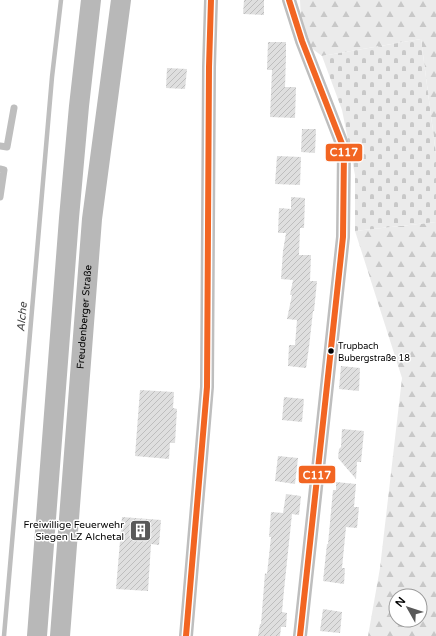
<svg xmlns="http://www.w3.org/2000/svg" width="436" height="636" font-family="'Varela Round',sans-serif">
	<defs>
		<pattern id="forest-firs" width="22" height="20" patternUnits="userSpaceOnUse"><rect width="22" height="20" fill="#ebebeb"/><path d="M5 1l3.5 6h-7zM16 11l3.5 6h-7z" fill="#c8c8c8"/></pattern>
		<pattern id="cemetery-stones" width="16" height="16" patternUnits="userSpaceOnUse"><rect width="16" height="16" fill="#ebebeb"/><path d="M2 7V4a2 2 0 0 1 4 0v3zM10 15v-3a2 2 0 0 1 4 0v3z" fill="#c8c8c8"/></pattern>
		<pattern id="building-hatch" width="6" height="6" patternUnits="userSpaceOnUse"><rect width="6" height="6" fill="#dfdfdf"/><path d="M-1 1l2-2M0 6l6-6M5 7l2-2" fill="none" stroke="#bebebe"/></pattern>
	</defs>
	<rect width="100%" height="100%" fill="#fff"/>
	<path fill="url(#forest-firs)" fill-rule="evenodd" d="M300,0H436V154L421,39L322,56L302,41Z
		M436,222V636H368L380,568L402,378L355,231ZM396,596H420V620H396Z"/>
	<path fill="url(#cemetery-stones)" d="M421,39L436,154V222L355,231V175L342,110L322,56Z"/>
	<g fill="none" stroke-linecap="round" stroke-linejoin="round">
		<path stroke="#bebebe" stroke-width="4.5" d="M4,636L52,77L61,0"/>
	</g>
	<path fill="url(#building-hatch)" d="M244,0H264V15L243,14Z
		M268,42H286V56L285,87H296L295,118L270,117L272,70H267Z
		M167,68L187,69L185,89L166,88Z
		M302,129H316L315,153L301,152Z
		M277,156L301,157L300,185L275,184Z
		M291,197L305,198L304,228H300L299,255H311L310,281H317L314,311H313L309,347L306,368L288,366L289,345H295L297,320L287,319L292,295H290L293,280L281,279L283,251L286,233H278L279,208L291,209Z
		M341,366L360,368L359,391L339,389Z
		M140,390L174,392L173,408L177,409L175,443H170L169,459L135,456Z
		M284,397L304,399L302,422L282,420Z
		M342,429L364,431L361,462H357L356,479L338,458L339,449L341,447Z
		M278,456L298,458L295,484L275,481Z
		M336,482L356,484L354,507H359L357,528L346,527L342,568H345L344,584L323,581L327,544H328L333,490H336Z
		M286,494L301,496L299,515L292,514L284,590L282,612L287,613L286,627H281L280,636H258L260,624H261L265,573L267,574L271,537H269L271,512L283,513Z
		M122,517L161,520L159,545L151,544L148,591L116,589Z
		M323,609L342,612L340,633L320,631Z"/>
	<g fill="none" stroke-linecap="round" stroke-linejoin="round">
		<path stroke="#bebebe" stroke-width="7" d="M0,146L7,147L14,108
			M0,169L4,170L0,197"/>
		<path stroke="#bebebe" stroke-width="14" d="M289,0L302,41L344,149L343,237L300,636
			M186,636L207,387L209,67L211,0"/>
		<g stroke="#b8b8b8" stroke-width="20">
			<path d="M37,636L69,218L79,106L91,0"/>
			<path id="s1" d="M60,636L92,219L121,0"/>
		</g>
		<defs>
			<path id="bus-1" d="M289,0L302,41L344,149L343,237L300,636
				M186,636L207,387L209,67L211,0"/>
		</defs>
		<use href="#bus-1" stroke="#fff" stroke-width="9"/>
		<use href="#bus-1" stroke="#f26522" stroke-width="6"/>
	</g>
	<defs>
		<symbol id="building-square" viewBox="-11 -11 22 22"><rect x="-9" y="-9" width="18" height="18" rx="4" fill="#595959" stroke="#fff"/><path d="M-4-6H4V6H1V3H-1V6H-4ZM-2.5-4.3h1.7v1.8h-1.7ZM.8-4.3h1.7v1.8H.8ZM-2.5-1h1.7V.8h-1.7ZM.8-1h1.7V.8H.8Z" fill="#fff"/></symbol>
	</defs>
	<g fill-rule="evenodd">
		<use href="#building-square" x="128" y="518" width="25" height="25"/>
	</g>
	<circle fill="#000" stroke="#fff" stroke-width="1.5" cx="331" cy="351" r="3.5"/>
	<g text-anchor="middle" dominant-baseline="central" stroke-width="3" stroke-linejoin="round" paint-order="stroke">
		<g font-size="9" fill="#000" stroke="#fff" text-anchor="start">
			<text x="338" y="346">Trupbach<tspan x="338" dy="12">Bubergstraße 18</tspan></text>
		</g>
		<g font-size="10" fill="#000" stroke="#fff">
			<text stroke="none"><textPath href="#s1" startOffset="320">Freudenberger Straße</textPath></text>
		</g>
		<g font-size="10" fill="#000" stroke="#fff" text-anchor="end">
			<text x="124" y="525">Freiwillige Feuerwehr<tspan x="124" dy="12">Siegen LZ Alchetal</tspan></text>
		</g>
		<g font-size="11" font-style="italic" fill="#434343" stroke="#fff">
			<text transform="translate(22 317) rotate(-85)">Alche</text>
		</g>
	</g>
	<g stroke="#fff" stroke-width="1.5">
		<rect x="325" y="143" width="38" height="19" rx="4" fill="#f26522"/>
		<rect x="298" y="465" width="38" height="19" rx="4" fill="#f26522"/>
	</g>
	<g font-size="11" text-anchor="middle" font-weight="bold" fill="#fff">
		<text x="344" y="156">C117</text>
		<text x="317" y="479">C117</text>
	</g>
	<g transform="translate(408 608) rotate(309)"><circle r="19" fill="#ffffff" stroke="#999999"/>
	<path d="M0-3L7 15L0 10L-7 15Z" fill="#595959"/>
	<text y="-6" font-size="11" font-weight="bold" text-anchor="middle" fill="#000000">N</text>
	</g>
</svg>
